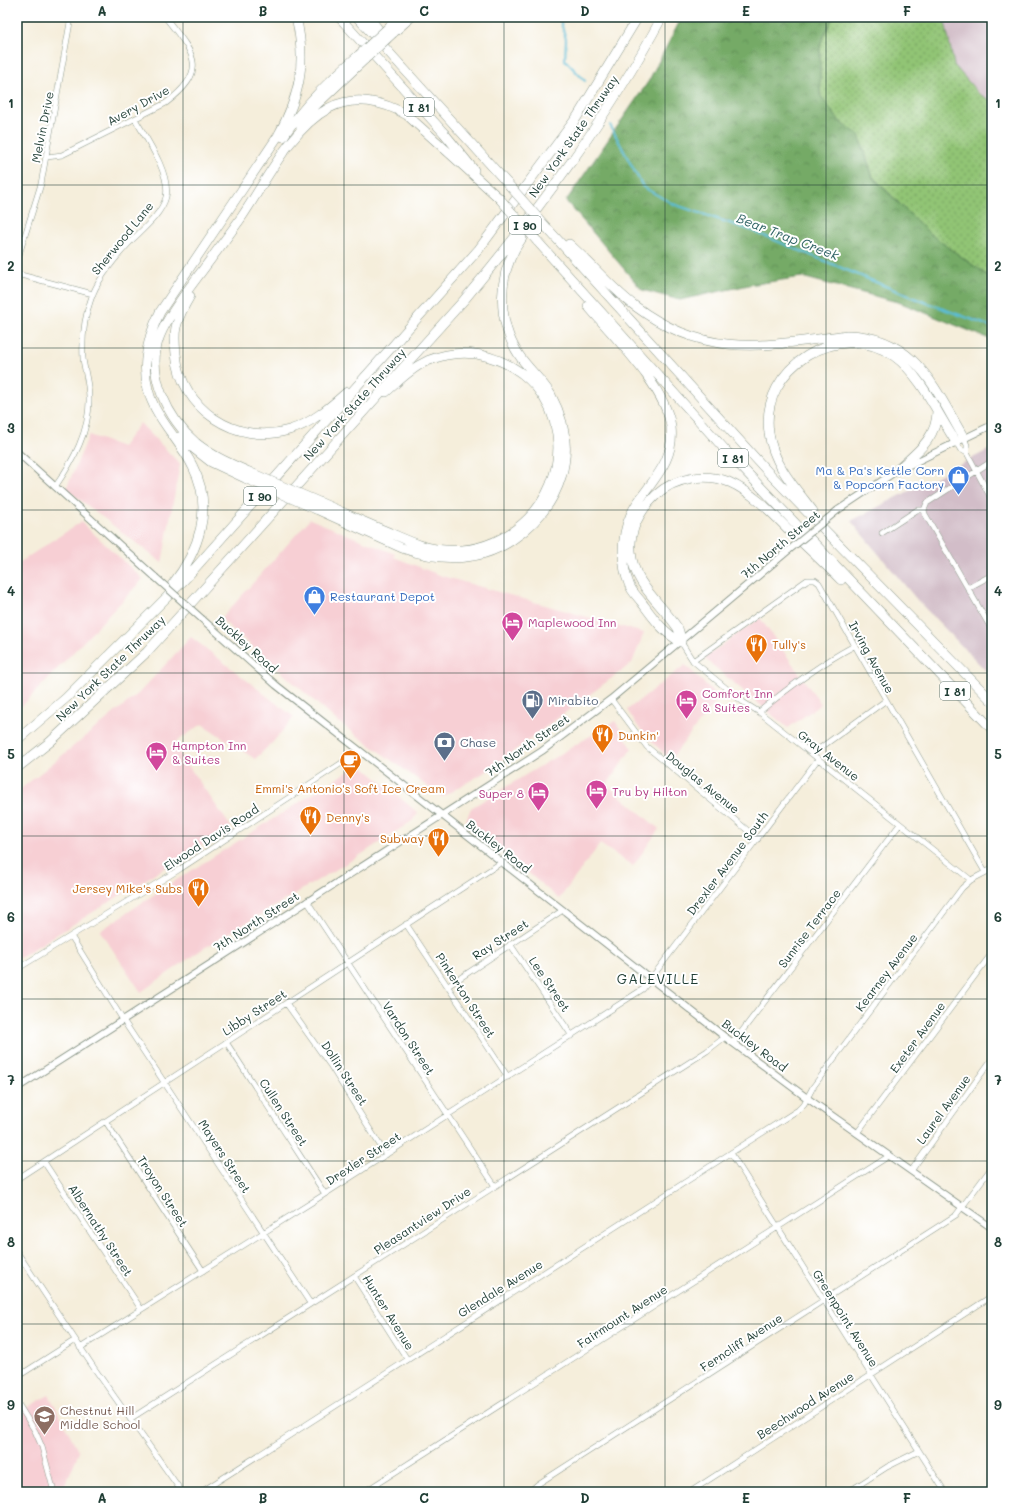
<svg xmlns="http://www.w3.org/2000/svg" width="1009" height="1509" font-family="Mali,sans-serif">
	<defs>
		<pattern id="grass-dots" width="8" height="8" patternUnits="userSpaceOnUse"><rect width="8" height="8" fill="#91c474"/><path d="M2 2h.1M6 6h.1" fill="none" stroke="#76a060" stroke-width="1.8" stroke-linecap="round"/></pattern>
		<pattern id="forest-crowns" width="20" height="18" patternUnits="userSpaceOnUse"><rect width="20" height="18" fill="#74aa66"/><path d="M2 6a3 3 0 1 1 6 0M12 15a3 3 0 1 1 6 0" fill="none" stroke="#5f8c55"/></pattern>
	</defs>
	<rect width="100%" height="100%" fill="#fff"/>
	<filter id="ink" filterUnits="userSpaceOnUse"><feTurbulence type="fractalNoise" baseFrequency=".025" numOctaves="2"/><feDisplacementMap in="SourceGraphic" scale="8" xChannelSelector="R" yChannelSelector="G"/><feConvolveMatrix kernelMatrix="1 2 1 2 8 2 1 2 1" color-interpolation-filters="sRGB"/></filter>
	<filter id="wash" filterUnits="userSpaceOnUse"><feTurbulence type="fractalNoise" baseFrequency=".012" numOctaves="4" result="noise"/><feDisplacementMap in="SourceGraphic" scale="16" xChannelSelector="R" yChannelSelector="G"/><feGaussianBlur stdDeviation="0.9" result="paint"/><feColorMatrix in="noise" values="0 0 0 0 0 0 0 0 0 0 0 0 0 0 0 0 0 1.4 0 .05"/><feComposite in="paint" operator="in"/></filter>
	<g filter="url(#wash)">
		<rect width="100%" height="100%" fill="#f5eedb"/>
		<path fill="#f7cfd4" d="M140,423L180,464L162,563L66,489L89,435L122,447Z
			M310,519L395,554L394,557L442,576L644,633L632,663L487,771L442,797L337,721L221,619Z
			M81,522L143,579L21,707L17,700V564Z
			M760,618L821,704L788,728L704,658Z
			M191,637L294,717L273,742L255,759L202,724L173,744L231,827L17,959V792L138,694Z
			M685,665L719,697L670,760L639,728L627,710Z
			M615,721L632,748L607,785L659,829L633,866L600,844L559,899L466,820L471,808Z
			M360,764L418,813L412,821L362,854L204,948L141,992L100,931L164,888Z
			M49,1395L79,1452L62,1492H17V1413Z"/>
		<path fill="#d2bdc8" d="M944,17H992V101L980,94L953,65Z
			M992,448V677L918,601L851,521Z"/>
		<path fill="url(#grass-dots)" stroke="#588054" d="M833,17H944L954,65L979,94L992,101V279L930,234L873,177L859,135L840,122L820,95V45Z"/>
		<path fill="url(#forest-crowns)" stroke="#4a744d" d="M682,17H833L820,45V95L840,122L859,135L873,178L930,234L992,279V340L901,303L802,277L749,285L680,300L642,290L566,201L648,82Z"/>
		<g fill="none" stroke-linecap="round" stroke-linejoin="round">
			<path stroke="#5abed9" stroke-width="2" d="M559,17L566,39L565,60L585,81
				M610,125L643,187L673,204L750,230L914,298L992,327"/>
		</g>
	</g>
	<g filter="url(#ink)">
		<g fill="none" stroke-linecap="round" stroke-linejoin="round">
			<defs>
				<path id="minor" d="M47,157L62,155L166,103C211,69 193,53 165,17
					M17,261L41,184L71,17
					M17,274L93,294
					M964,438L967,445V453
					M956,442L960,449L967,453L992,500
					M55,487C73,461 90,431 89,398C89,385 85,372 83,359C82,339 84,318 91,299C98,278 116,257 130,242C143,229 161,215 166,197C171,174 146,138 135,119
					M924,510L925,514L992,630
					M924,510L927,503L992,461
					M882,533L917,510H924
					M968,588L992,575
					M681,642L693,661L743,702L759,712L971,880
					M693,661L807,580H815L819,583L985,872
					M611,699L647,747L758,839
					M759,712C788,688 820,664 854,646
					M812,754L885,701
					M307,901L495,1186
					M406,924L508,1077
					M71,936L123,1020L310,1303
					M510,944L572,1036
					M17,969L180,869L360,751
					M448,986L563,910
					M286,1003L330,1065L386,1155
					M226,1042L325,1194
					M733,1043L900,824
					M106,1122L203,1271
					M857,1133L992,953
					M731,1153L945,1492
					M44,1162L141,1309
					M911,1171L992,1059
					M17,1179L502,862
					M17,1252L94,1368L182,1492
					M354,1276L407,1359
					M80,1348L325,1194L643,989L818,759
					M17,1377L75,1340
					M17,1402L35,1431L42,1447L54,1492
					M130,1419L707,1051L725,1037
					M201,1492L798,1110L804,1104L813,1087L862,1021L962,888L971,880L992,869
					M364,1492L889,1156
					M529,1492L538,1484L956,1215L992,1167
					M690,1492L992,1296
					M848,1492L887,1467L919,1451"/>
				<path id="tertiary" d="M17,452L155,577
					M838,510L895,472L992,425
					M202,619L276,685L725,1037L807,1098L992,1228
					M17,1088L542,751L611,699L789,550"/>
				<path id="motorway" d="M339,17L444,133L474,170
					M357,17L508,184
					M369,17L386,40
					M389,27L400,17
					M393,33L411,17
					M300,125L314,107L365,59
					M283,137C304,105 330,80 359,55
					M547,228L768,472L992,701
					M537,241L729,454L992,729
					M569,244C592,264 611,288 635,306C707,360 765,346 847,335C915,336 934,387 964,438
					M190,296C184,306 179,316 176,327C174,336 175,345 176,354C181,409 236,446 289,430C311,424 330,407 347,392
					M588,306C614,337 666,387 671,427C675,461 653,479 636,505C622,527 619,559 629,584C631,591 638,597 643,604C654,619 664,633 681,642
					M179,437L211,462L247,479
					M249,472C231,464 212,456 196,443C168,419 146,375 159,338C165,321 177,306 187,291C205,267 223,243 241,218C265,183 290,129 329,108C354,95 383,101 407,115L499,198
					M895,472C914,454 937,440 937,411
					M319,502C340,511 361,521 383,530C403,538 423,549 445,550C471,552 496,544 516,529C581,480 569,381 489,357C469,351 447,353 427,361C411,368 399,381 386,392
					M316,509L402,548C439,561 478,563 512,540C562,506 581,451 551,395C543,381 528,369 519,355C496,320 497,272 522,238
					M813,511C795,488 773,464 769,433C759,367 840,318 894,356C921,375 938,415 956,442
					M172,585C199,551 214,508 193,467C183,446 166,429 155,408C139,377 145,342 160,312L278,136C300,95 307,63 296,17
					M681,642C680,637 680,631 677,627C660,602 633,584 631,551C629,530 641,509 656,495C675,477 706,473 729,482C754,493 774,515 793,534C809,549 825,564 841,580
					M17,740L66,698L187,577L479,249L577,117L638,17
					M17,768L50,742L147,652L464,300C538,211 607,119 662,17"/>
			</defs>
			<use href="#minor" stroke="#8a9688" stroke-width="6"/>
			<use href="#tertiary" stroke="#8a9688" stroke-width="8"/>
			<use href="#motorway" stroke="#8a9688" stroke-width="10"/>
			<use href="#minor" stroke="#fff" stroke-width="5"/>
			<use href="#tertiary" stroke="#fff" stroke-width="6"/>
			<use href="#motorway" stroke="#fff" stroke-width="9"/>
			<defs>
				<path id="tertiary-bridge" d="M789,550L838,510
					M155,577L202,619"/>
				<path id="motorway-bridge" d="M359,55L389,27
					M365,59L393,33
					M508,184L547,228
					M499,198L537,241
					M249,472L319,502
					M247,479L316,509"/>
			</defs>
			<use href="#tertiary-bridge" stroke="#8a9688" stroke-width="8" stroke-linecap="butt"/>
			<use href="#motorway-bridge" stroke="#8a9688" stroke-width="10" stroke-linecap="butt"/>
			<use href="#tertiary-bridge" stroke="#fff" stroke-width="6"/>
			<use href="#motorway-bridge" stroke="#fff" stroke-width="9"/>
		</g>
	</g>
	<path fill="none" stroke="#1f3d34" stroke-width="1" stroke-opacity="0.55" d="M183,17V1492M344,17V1492M504,17V1492M665,17V1492M826,17V1492M17,185H992M17,348H992M17,510H992M17,673H992M17,836H992M17,999H992M17,1161H992M17,1324H992"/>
	<defs>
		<symbol id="shop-pin" viewBox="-11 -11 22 30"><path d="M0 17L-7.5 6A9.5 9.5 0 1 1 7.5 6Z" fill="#3f7fe0" stroke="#fff"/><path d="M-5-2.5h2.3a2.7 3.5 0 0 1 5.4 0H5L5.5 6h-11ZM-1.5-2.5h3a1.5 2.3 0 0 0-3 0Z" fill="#fff"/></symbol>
		<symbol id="hotel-pin" viewBox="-11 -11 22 30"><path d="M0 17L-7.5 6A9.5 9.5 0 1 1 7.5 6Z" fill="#d1479c" stroke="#fff"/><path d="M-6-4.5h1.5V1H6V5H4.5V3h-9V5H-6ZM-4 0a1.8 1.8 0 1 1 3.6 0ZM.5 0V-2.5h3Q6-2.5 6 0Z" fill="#fff"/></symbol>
		<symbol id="restaurant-pin" viewBox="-11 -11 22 30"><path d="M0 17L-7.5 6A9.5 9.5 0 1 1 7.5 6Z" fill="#e8710a" stroke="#fff"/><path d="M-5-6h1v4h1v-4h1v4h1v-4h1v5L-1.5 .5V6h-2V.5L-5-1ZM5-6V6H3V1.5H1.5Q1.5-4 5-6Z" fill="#fff"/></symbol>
		<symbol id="fuel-pin" viewBox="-11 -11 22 30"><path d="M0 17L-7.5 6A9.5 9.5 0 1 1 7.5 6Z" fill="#5c6f8a" stroke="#fff"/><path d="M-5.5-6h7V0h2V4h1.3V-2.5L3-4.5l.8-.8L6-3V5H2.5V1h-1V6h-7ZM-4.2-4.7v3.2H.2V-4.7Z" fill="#fff"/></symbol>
		<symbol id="bank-pin" viewBox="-11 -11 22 30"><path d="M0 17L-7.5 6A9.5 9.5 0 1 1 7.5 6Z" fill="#5c6f8a" stroke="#fff"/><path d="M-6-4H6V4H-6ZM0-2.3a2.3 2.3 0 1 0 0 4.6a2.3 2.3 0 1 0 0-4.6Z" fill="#fff"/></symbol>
		<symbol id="cafe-pin" viewBox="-11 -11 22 30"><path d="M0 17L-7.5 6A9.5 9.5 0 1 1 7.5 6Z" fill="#e8710a" stroke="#fff"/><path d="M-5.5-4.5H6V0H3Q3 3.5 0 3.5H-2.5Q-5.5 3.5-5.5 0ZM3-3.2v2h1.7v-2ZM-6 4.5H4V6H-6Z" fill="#fff"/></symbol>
		<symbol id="school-pin" viewBox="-11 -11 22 30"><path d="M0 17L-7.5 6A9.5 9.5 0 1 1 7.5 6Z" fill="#8d6e63" stroke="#fff"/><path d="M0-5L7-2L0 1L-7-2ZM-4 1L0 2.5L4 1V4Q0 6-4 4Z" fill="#fff"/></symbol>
	</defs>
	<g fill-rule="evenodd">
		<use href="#shop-pin" x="946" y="464" width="25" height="34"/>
		<use href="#shop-pin" x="302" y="584" width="25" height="34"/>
		<use href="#hotel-pin" x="500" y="610" width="25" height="34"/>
		<use href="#restaurant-pin" x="744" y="632" width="25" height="34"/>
		<use href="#fuel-pin" x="520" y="688" width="25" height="34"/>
		<use href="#hotel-pin" x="674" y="688" width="25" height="34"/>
		<use href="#restaurant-pin" x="590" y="722" width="25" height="34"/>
		<use href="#bank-pin" x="432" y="730" width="25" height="34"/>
		<use href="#hotel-pin" x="144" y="740" width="25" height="34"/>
		<use href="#cafe-pin" x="338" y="748" width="25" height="34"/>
		<use href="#hotel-pin" x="584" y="778" width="25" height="34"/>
		<use href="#hotel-pin" x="526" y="780" width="25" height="34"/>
		<use href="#restaurant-pin" x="298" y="804" width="25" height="34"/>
		<use href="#restaurant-pin" x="426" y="826" width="25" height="34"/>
		<use href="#restaurant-pin" x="186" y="876" width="25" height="34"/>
		<use href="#school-pin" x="32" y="1404" width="25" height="34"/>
	</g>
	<g text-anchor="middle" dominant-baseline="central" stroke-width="4" stroke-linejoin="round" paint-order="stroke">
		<g fill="#fff" stroke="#627771" stroke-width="1">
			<rect x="404" y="98" width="30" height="18" rx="3"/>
			<rect x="509" y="216" width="32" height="18" rx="3"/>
			<rect x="718" y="449" width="30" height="18" rx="3"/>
			<rect x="244" y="487" width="32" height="18" rx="3"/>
			<rect x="940" y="682" width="30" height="18" rx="3"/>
		</g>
		<g font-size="11" font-weight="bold" fill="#1f3d34">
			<text x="419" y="107">I 81</text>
			<text x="525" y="225">I 90</text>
			<text x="733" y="458">I 81</text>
			<text x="260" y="496">I 90</text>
			<text x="955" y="691">I 81</text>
		</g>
		<g font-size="12" fill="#1f3d34" stroke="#fff">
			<text transform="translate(138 105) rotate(-29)">Avery Drive</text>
			<text transform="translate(42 127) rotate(-79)">Melvin Drive</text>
			<text transform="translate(573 136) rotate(-55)">New York State Thruway</text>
			<text transform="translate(122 238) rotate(-51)">Sherwood Lane</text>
			<text transform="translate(354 404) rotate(-48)">New York State Thruway</text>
			<text transform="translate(780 544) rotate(-40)">7th North Street</text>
			<text transform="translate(247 644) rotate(42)">Buckley Road</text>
			<text transform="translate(872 657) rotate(61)">Irving Avenue</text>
			<text transform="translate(110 668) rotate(-44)">New York State Thruway</text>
			<text transform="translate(527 745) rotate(-35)">7th North Street</text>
			<text transform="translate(829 755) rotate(38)">Gray Avenue</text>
			<text transform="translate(703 782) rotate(39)">Douglas Avenue</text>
			<text transform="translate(211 837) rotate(-33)">Elwood Davis Road</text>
			<text transform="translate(499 846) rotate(38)">Buckley Road</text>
			<text transform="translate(727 863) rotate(-53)">Drexler Avenue South</text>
			<text transform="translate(256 921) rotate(-33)">7th North Street</text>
			<text transform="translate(809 928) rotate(-53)">Sunrise Terrace</text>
			<text transform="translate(500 939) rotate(-33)">Ray Street</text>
			<text transform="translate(886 972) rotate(-53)">Kearney Avenue</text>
			<text transform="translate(550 984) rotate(56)">Lee Street</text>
			<text transform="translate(466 995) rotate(57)">Pinkerton Street</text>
			<text transform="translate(254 1012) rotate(-33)">Libby Street</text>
			<text transform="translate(917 1037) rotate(-54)">Exeter Avenue</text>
			<text transform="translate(409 1038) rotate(57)">Vardon Street</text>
			<text transform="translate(755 1045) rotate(37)">Buckley Road</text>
			<text transform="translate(345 1073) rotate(57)">Dollin Street</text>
			<text transform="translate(943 1109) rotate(-54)">Laurel Avenue</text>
			<text transform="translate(284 1112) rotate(57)">Cullen Street</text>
			<text transform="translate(225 1156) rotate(57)">Mayers Street</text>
			<text transform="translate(363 1158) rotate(-33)">Drexler Street</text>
			<text transform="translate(163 1191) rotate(57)">Troyon Street</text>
			<text transform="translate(422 1220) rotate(-33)">Pleasantview Drive</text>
			<text transform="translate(101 1230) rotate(57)">Albernathy Street</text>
			<text transform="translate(500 1288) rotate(-32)">Glendale Avenue</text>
			<text transform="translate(389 1312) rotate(58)">Hunter Avenue</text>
			<text transform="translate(622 1316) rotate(-33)">Fairmount Avenue</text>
			<text transform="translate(846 1318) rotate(58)">Greenpoint Avenue</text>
			<text transform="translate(741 1342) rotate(-33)">Ferncliff Avenue</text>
			<text transform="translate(805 1405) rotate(-33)">Beechwood Avenue</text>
		</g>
		<g font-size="12" fill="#366cbe" stroke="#fff" text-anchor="end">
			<text x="944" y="470">Ma &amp; Pa's Kettle Corn<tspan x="944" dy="14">&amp; Popcorn Factory</tspan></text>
			<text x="330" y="596" text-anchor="start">Restaurant Depot</text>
		</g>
		<g font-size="12" fill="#b23c85" stroke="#fff" text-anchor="start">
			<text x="528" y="622">Maplewood Inn</text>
			<text x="702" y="693">Comfort Inn<tspan x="702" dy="14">&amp; Suites</tspan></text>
			<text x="172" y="745">Hampton Inn<tspan x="172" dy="14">&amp; Suites</tspan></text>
			<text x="612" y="791">Tru by Hilton</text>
			<text x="524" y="793" text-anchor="end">Super 8</text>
		</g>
		<g font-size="12" fill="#c56008" stroke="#fff" text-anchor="start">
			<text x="772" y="644">Tully's</text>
			<text x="618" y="735">Dunkin'</text>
			<text x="350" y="788" text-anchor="middle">Emmi's Antonio's Soft Ice Cream</text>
			<text x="326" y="817">Denny's</text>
			<text x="424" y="838" text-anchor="end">Subway</text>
			<text x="182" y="888" text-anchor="end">Jersey Mike's Subs</text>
		</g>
		<g font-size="12" fill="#4e5e75" stroke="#fff" text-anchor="start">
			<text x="548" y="700">Mirabito</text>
			<text x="460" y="742">Chase</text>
		</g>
		<g font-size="12" fill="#785e54" stroke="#fff" text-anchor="start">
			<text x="60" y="1410">Chestnut Hill<tspan x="60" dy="14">Middle School</tspan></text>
		</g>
		<g font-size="13" font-style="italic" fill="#316466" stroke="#fff">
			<text transform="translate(788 236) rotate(21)">Bear Trap Creek</text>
		</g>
		<g font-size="14" letter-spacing="1" fill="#1f3d34" stroke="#fff">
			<text x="658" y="978">GALEVILLE</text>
		</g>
	</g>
	<rect width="1009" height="1509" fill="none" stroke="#fff" stroke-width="44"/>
	<rect x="22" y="22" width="965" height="1465" fill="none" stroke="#1f3d34" stroke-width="1.5"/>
	<g font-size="13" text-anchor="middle" font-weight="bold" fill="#1f3d34">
		<text x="102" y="16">A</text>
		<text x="263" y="16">B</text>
		<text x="424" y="16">C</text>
		<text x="585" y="16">D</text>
		<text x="746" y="16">E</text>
		<text x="907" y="16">F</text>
		<text x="11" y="108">1</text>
		<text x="998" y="108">1</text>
		<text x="11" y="271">2</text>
		<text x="998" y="271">2</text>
		<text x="11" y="433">3</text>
		<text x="998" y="433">3</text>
		<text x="11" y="596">4</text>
		<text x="998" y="596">4</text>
		<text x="11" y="759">5</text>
		<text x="998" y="759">5</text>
		<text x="11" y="922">6</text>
		<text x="998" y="922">6</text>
		<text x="11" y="1085">7</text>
		<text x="998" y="1085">7</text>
		<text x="11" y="1247">8</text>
		<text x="998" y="1247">8</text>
		<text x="11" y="1410">9</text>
		<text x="998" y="1410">9</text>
		<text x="102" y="1503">A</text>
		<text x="263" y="1503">B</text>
		<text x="424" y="1503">C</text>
		<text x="585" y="1503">D</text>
		<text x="746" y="1503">E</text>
		<text x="907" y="1503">F</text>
	</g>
</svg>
